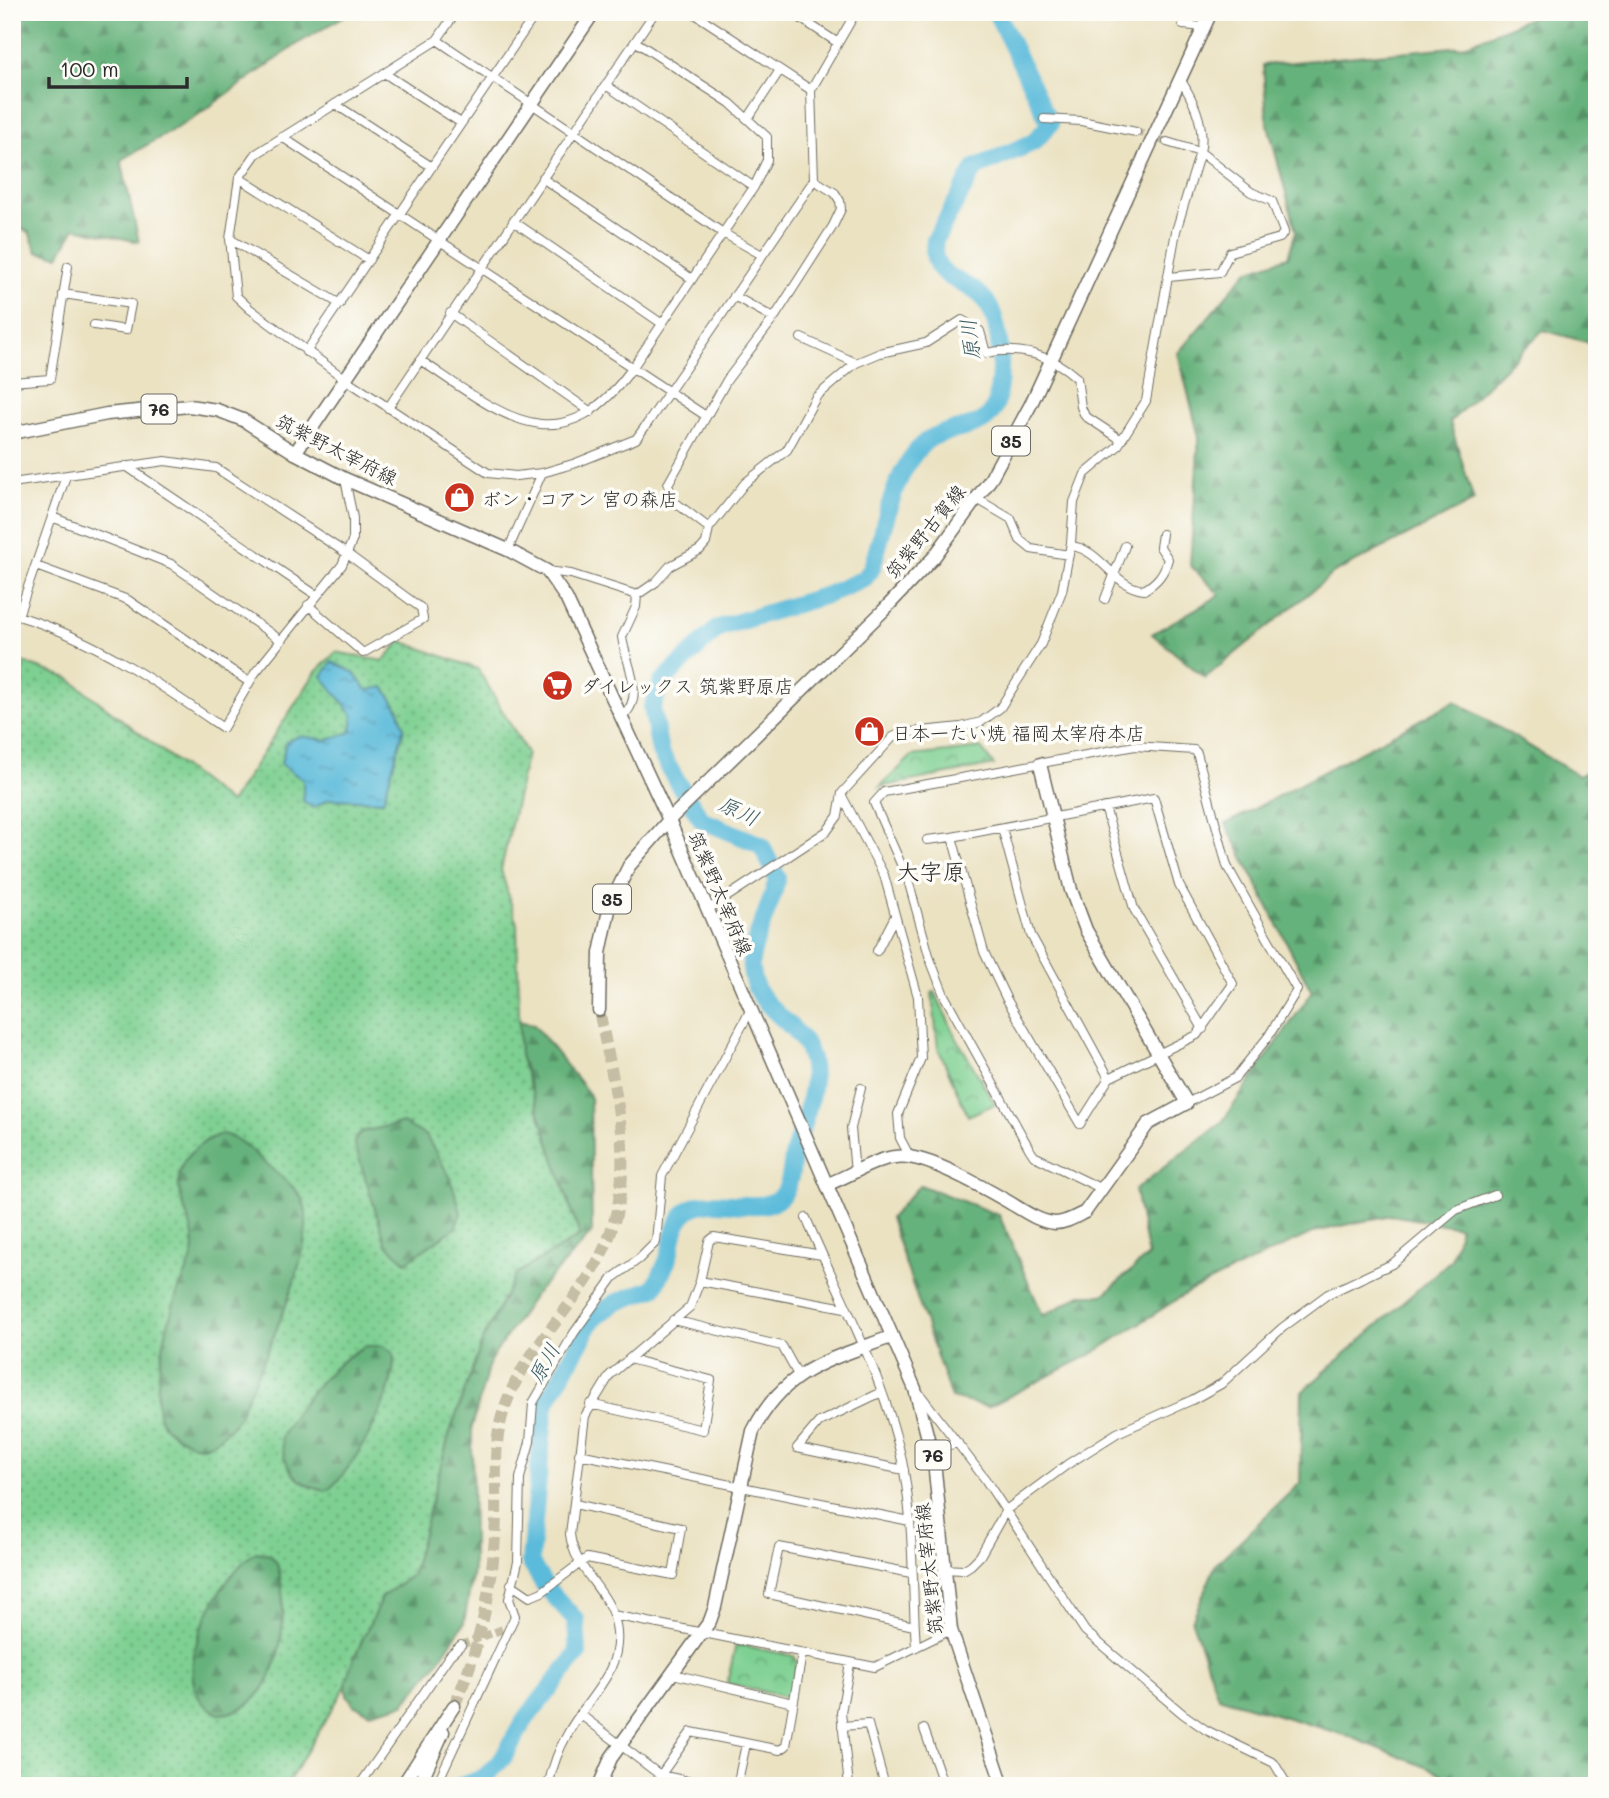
<svg xmlns="http://www.w3.org/2000/svg" width="1609" height="1798" font-family="Mali,'Klee One',sans-serif">
	<defs>
		<pattern id="grass-dots" width="8" height="8" patternUnits="userSpaceOnUse" patternTransform="scale(1.75)"><rect width="8" height="8" fill="#7ed092"/><path d="M2 2h.1M6 6h.1" fill="none" stroke="#67a977" stroke-width="1.8" stroke-linecap="round"/></pattern>
		<pattern id="forest-firs" width="22" height="20" patternUnits="userSpaceOnUse" patternTransform="scale(1.75)"><rect width="22" height="20" fill="#66b27c"/><path d="M5 1l3.5 6h-7zM16 11l3.5 6h-7z" fill="#549166"/></pattern>
		<pattern id="park-crowns" width="20" height="18" patternUnits="userSpaceOnUse" patternTransform="scale(1.75)"><rect width="20" height="18" fill="#7ed092"/><path d="M2 6a3 3 0 1 1 6 0M12 15a3 3 0 1 1 6 0" fill="none" stroke="#67a977"/></pattern>
		<pattern id="water-ripples" width="26" height="14" patternUnits="userSpaceOnUse" patternTransform="scale(1.75)"><rect width="26" height="14" fill="#5bbbda"/><path d="M2 4q2-2 4 0t4 0M15 11q2-2 4 0t4 0" fill="none" stroke="#4b98b1"/></pattern>
	</defs>
	<rect width="100%" height="100%" fill="#fdfcf7"/>
	<filter id="ink" filterUnits="userSpaceOnUse"><feTurbulence type="fractalNoise" baseFrequency=".0143" numOctaves="2"/><feDisplacementMap in="SourceGraphic" scale="14" xChannelSelector="R" yChannelSelector="G"/><feConvolveMatrix kernelMatrix="1 2 1 2 8 2 1 2 1" color-interpolation-filters="sRGB"/></filter>
	<filter id="wash" filterUnits="userSpaceOnUse"><feTurbulence type="fractalNoise" baseFrequency=".00686" numOctaves="4" result="noise"/><feDisplacementMap in="SourceGraphic" scale="28" xChannelSelector="R" yChannelSelector="G"/><feGaussianBlur stdDeviation="1.57" result="paint"/><feColorMatrix in="noise" values="0 0 0 0 0 0 0 0 0 0 0 0 0 0 0 0 0 1.4 0 .05"/><feComposite in="paint" operator="in"/></filter>
	<g filter="url(#wash)">
		<rect width="100%" height="100%" fill="#ebe2c2"/>
		<path fill="url(#grass-dots)" stroke="#547e5e" stroke-width="2" d="M401,641L478,669L527,753L501,870L517,924L520,1055L580,1236L516,1274L450,1432L412,1575L286,1786H12V659L68,678L230,803L316,672L336,652L383,661Z"/>
		<path fill="url(#forest-firs)" stroke="#486e54" stroke-width="2" d="M12,12H351L299,43L192,119L121,160L139,242L75,228L59,256L37,252L29,232L12,225Z
			M1543,12H1597V345L1543,330L1450,422L1474,501L1334,573L1205,678L1152,634L1220,595L1190,565L1199,437L1178,353L1247,271L1288,257L1296,231L1267,121L1263,65L1463,46Z
			M1455,701L1579,776L1597,765V1778L1578,1786H1454L1441,1773L1348,1736L1218,1697L1192,1621L1216,1564L1300,1483L1302,1392L1451,1260L1460,1227L1391,1215L1314,1232L1190,1291L1094,1353L988,1407L951,1398L890,1218L920,1185L999,1215L1043,1316L1081,1295H1103L1148,1256L1135,1190L1222,1122L1312,992L1226,824Z
			M519,1021L534,1025L590,1095L592,1233L535,1294L490,1361L472,1427L473,1571L464,1623L438,1662L404,1704L370,1713L354,1705L347,1695L346,1684L350,1667L382,1597L412,1575L450,1432L483,1339L516,1274L580,1236L520,1055Z
			M403,1123L426,1136L450,1177L461,1213L455,1228L406,1262L386,1244L354,1142L361,1132Z
			M223,1134C241,1139 252,1151 266,1164C277,1173 293,1185 301,1197C326,1238 255,1376 237,1420C226,1432 208,1454 189,1443C182,1439 172,1434 166,1428C145,1408 168,1320 177,1294C182,1281 190,1268 193,1254C201,1220 153,1179 199,1146C207,1140 213,1136 223,1134Z
			M365,1346H384L393,1353C401,1384 352,1475 326,1491C296,1485 283,1468 281,1437C300,1402 330,1365 365,1346Z
			M256,1552L270,1555L277,1563C291,1612 284,1712 218,1714C213,1710 205,1706 201,1701C173,1660 221,1575 256,1552Z"/>
		<path fill="url(#park-crowns)" stroke="#547e5e" stroke-width="2" d="M981,748L994,765L880,787L912,756Z
			M935,992L956,1037L995,1104L968,1116L938,1048L932,993Z
			M736,1644L794,1656L797,1662L791,1693L785,1697L727,1683Z"/>
		<path fill="url(#water-ripples)" stroke="#437382" stroke-width="2" d="M332,662L353,672L367,690L384,687L398,708L404,728L383,801L329,799L313,808L303,801V780L281,764L286,742L299,736L326,740L351,732L353,715L322,676Z"/>
		<g fill="none" stroke-linecap="round" stroke-linejoin="round">
			<path stroke="#5bbbda" stroke-width="18" d="M460,1786L484,1778L503,1758L524,1721L578,1653L576,1620L545,1586L530,1562L545,1405L593,1319L615,1303L654,1288C659,1278 664,1269 668,1259C673,1244 672,1227 684,1214C709,1186 768,1225 786,1189C792,1179 791,1164 794,1153C805,1114 829,1067 796,1032C776,1010 754,1000 751,969C748,948 774,902 777,877L761,845L702,820L676,780L660,752L652,708L662,682L718,628L827,595L864,579L871,570C885,529 891,474 924,443C946,423 990,436 997,399C1002,371 1003,324 985,300C966,276 928,283 935,240L975,168L1034,142L1050,124L996,12"/>
		</g>
	</g>
	<g filter="url(#ink)">
		<g fill="none" stroke-linecap="round" stroke-linejoin="round">
			<path stroke="#c5bda4" stroke-width="8" stroke-dasharray="8 4" stroke-linecap="butt" d="M1136,132L1167,142
				M461,1645L503,1629"/>
			<path stroke="#c5bda4" stroke-width="12" stroke-dasharray="12 6" stroke-linecap="butt" d="M454,1706C481,1646 494,1582 496,1516C497,1483 493,1452 501,1420C515,1365 555,1327 586,1281C646,1191 618,1107 599,1010"/>
			<defs>
				<path id="street" d="M456,12L437,40L256,154L239,178L230,239L236,296L250,309L345,379L488,473L516,476L542,473L576,463L636,439L647,424L814,180L811,90L856,12
					M692,12L811,90
					M791,12L838,43
					M1189,12L1183,25L1204,27
					M437,40L723,233L762,255
					M384,73L461,123
					M606,85L754,187
					M335,104L432,167
					M749,117L780,70
					M1044,119L1081,121L1136,132
					M282,137L706,416
					M239,178L369,260
					M542,178L692,279
					M513,221L661,323
					M230,239L340,304
					M1169,277L1220,272L1230,252L1280,238L1284,232L1272,201L1251,192L1200,152C1206,127 1193,99 1180,79
					M63,294L131,304L126,330L94,325
					M734,296L774,318
					M450,313L591,412
					M801,338L856,363
					M306,352L537,12
					M420,360C500,413 560,470 633,367L754,187L767,160V137L730,103L636,42
					M12,382L50,379L68,266
					M388,408L655,12
					M126,466L316,595
					M66,476L18,616C95,639 158,683 223,728L255,673L342,565L353,539V518L345,479
					M12,483L165,461L216,468L346,553L421,608L423,619L363,653L308,605
					M977,499L1011,519L1020,540L1031,549L1069,555
					M52,517L171,564L279,639
					M709,528L672,500L668,484L727,380L774,318L833,226L841,209L840,201L835,193L814,180
					M1071,546C1101,549 1113,587 1144,590C1157,582 1164,574 1168,559L1160,547L1162,534
					M508,550L542,473
					M36,566L128,600L249,682
					M547,571L571,574L637,595L656,582L670,566L700,550L706,543L709,528L745,483L787,450L816,397L856,363L880,353L926,343L962,320L980,331L986,353C1019,346 1052,355 1077,378L1081,407L1085,416L1120,439
					M1105,599L1125,546
					M622,717C647,696 625,662 622,637L636,607L637,595
					M842,796L884,875L918,997L921,1058L898,1114L900,1138L910,1157
					M1154,798L1179,885L1233,984L1197,1035L1109,1078L1080,1124L1006,998L984,952L952,837Z
					M1105,807L1134,909L1203,1029
					M1002,828L1031,935L1109,1078
					M927,840L952,837
					M707,910L827,831L838,816L842,793L893,737L902,733L961,727L981,722L1000,708L1041,644L1062,591L1071,543L1074,502L1085,474L1117,447L1146,401L1176,231L1200,152L1167,142
					M877,951L895,916
					M855,1173L851,1128L861,1088
					M1102,1189L1034,1156L1030,1150L944,995L930,959L908,880L874,803L884,792L1135,746L1194,750L1197,753L1227,866L1297,990L1268,1037L1235,1078L1187,1103
					M806,1218C841,1300 888,1383 904,1471C914,1529 912,1589 916,1647
					M700,1281L845,1308
					M673,1320L782,1346L798,1375
					M882,1392L819,1422L797,1448L904,1470
					M919,1393L985,1479L1085,1631L1183,1714L1206,1730L1274,1763L1288,1786
					M590,1404L703,1430L711,1380L629,1359
					M579,1454L910,1521
					M933,1454L941,1447L958,1443
					M943,1569L963,1570L971,1565L980,1556L1006,1510L1068,1464L1117,1433L1192,1400L1221,1384L1282,1328L1328,1294L1392,1264L1456,1210L1495,1195
					M911,1573L779,1547L769,1594L914,1626
					M511,1584L530,1597L542,1592L587,1558L673,1575L681,1528L575,1504
					M613,1615L875,1667L951,1630
					M673,1674L793,1703
					M581,1715L660,1775L711,1786
					M842,1726L868,1724L885,1786
					M924,1729L944,1786
					M359,1786L450,1655L461,1645
					M436,1786L515,1616L509,1599L518,1562L520,1478L530,1442L533,1403L574,1333L614,1277L639,1259L656,1242L662,1176L751,1009
					M548,1786C552,1769 558,1750 567,1735C586,1698 625,1672 616,1625C609,1589 574,1571 570,1534L585,1416L610,1375L690,1307L700,1281L709,1241L714,1237L822,1255
					M653,1786L691,1732L780,1750L786,1746L802,1654
					M737,1786L746,1744
					M849,1786L841,1712L850,1664"/>
				<path id="secondary" d="M295,453L594,12
					M828,1184C853,1175 881,1153 909,1157C937,1161 981,1186 1007,1201C1021,1209 1038,1222 1055,1223C1066,1223 1075,1217 1085,1212L1148,1124L1187,1103L1086,930L1071,890L1040,764
					M599,1786L611,1758L710,1621L715,1607L753,1431C784,1369 829,1360 891,1337"/>
				<path id="primary" d="M12,433L107,414L189,406L217,410L243,420L295,453L345,479L508,550L547,571L566,598L669,820L915,1389L934,1461L951,1630L1003,1786
					M599,1010L600,953L610,905L629,866L669,820L883,611L934,557L990,480L1031,404L1211,12
					M402,1786L454,1706
					M419,1786L443,1732"/>
			</defs>
			<use href="#street" stroke="#6e6b60" stroke-width="10"/>
			<use href="#secondary" stroke="#6e6b60" stroke-width="15"/>
			<use href="#primary" stroke="#6e6b60" stroke-width="15"/>
			<use href="#street" stroke="#fff" stroke-width="8"/>
			<use href="#secondary" stroke="#fff" stroke-width="12"/>
			<use href="#primary" stroke="#fff" stroke-width="12"/>
		</g>
	</g>
	<defs>
		<symbol id="shop-disc" viewBox="-11 -11 22 22"><circle r="9.5" fill="#c8321e" stroke="#fdfcf7"/><path d="M-5-2.5h2.3a2.7 3.5 0 0 1 5.4 0H5L5.5 6h-11ZM-1.5-2.5h3a1.5 2.3 0 0 0-3 0Z" fill="#fff"/></symbol>
		<symbol id="supermarket-disc" viewBox="-11 -11 22 22"><circle r="9.5" fill="#c8321e" stroke="#fdfcf7"/><path d="M-6-5.5h2.5l.6 2H6L4.5 2H-2.5L-4.4-4H-6ZM-1.5 3.2a1.3 1.3 0 1 0 .1 0ZM3 3.2a1.3 1.3 0 1 0 .1 0Z" fill="#fff"/></symbol>
	</defs>
	<g fill-rule="evenodd">
		<use href="#shop-disc" x="442" y="480" width="35" height="35"/>
		<use href="#supermarket-disc" x="540" y="668" width="35" height="35"/>
		<use href="#shop-disc" x="852" y="714" width="35" height="35"/>
	</g>
	<g text-anchor="middle" dominant-baseline="central" stroke-width="7" stroke-linejoin="round" paint-order="stroke">
		<g fill="#fdfcf7" stroke="#6a6a68" stroke-width="2">
			<rect x="141.5" y="394.5" width="35" height="29" rx="5"/>
			<rect x="992" y="426.5" width="38" height="29" rx="5"/>
			<rect x="593" y="884.5" width="38" height="29" rx="5"/>
			<rect x="915.5" y="1440.5" width="35" height="29" rx="5"/>
		</g>
		<g font-size="18" font-weight="bold" fill="#2b2b2b">
			<text x="159" y="409">76</text>
			<text x="1011" y="441">35</text>
			<text x="612" y="899">35</text>
			<text x="933" y="1455">76</text>
		</g>
		<g font-size="19" fill="#2b2b2b" stroke="#fdfcf7">
			<text transform="translate(337 449) rotate(27)">筑紫野太宰府線</text>
			<text transform="translate(925 531) rotate(-51)">筑紫野古賀線</text>
			<text transform="translate(721 893) rotate(67)">筑紫野太宰府線</text>
			<text transform="translate(928 1569) rotate(-96)">筑紫野太宰府線</text>
		</g>
		<g font-size="19" fill="#2b2b2b" stroke="#fdfcf7" text-anchor="start">
			<text x="482" y="498">ボン・コアン 宮の森店</text>
			<text x="581" y="685">ダイレックス 筑紫野原店</text>
			<text x="892" y="732">日本一たい焼 福岡太宰府本店</text>
		</g>
		<g font-size="21" font-style="italic" fill="#3c5d68" stroke="#fdfcf7">
			<text transform="translate(969 340) rotate(-97)">原川</text>
			<text transform="translate(739 810) rotate(25)">原川</text>
			<text transform="translate(543 1363) rotate(-61)">原川</text>
		</g>
		<g font-size="23" fill="#2b2b2b" stroke="#fdfcf7">
			<text x="931" y="871">大字原</text>
		</g>
	</g>
	<rect width="1609" height="1798" fill="none" stroke="#fdfcf7" stroke-width="42"/>
	<path d="M49 77v10h138v-10" fill="none" stroke="#2b2b2b" stroke-width="3.5"/>
	<text x="60" y="77" font-size="21" fill="#2b2b2b" stroke="#fdfcf7" stroke-width="5" paint-order="stroke">100 m</text>
</svg>
